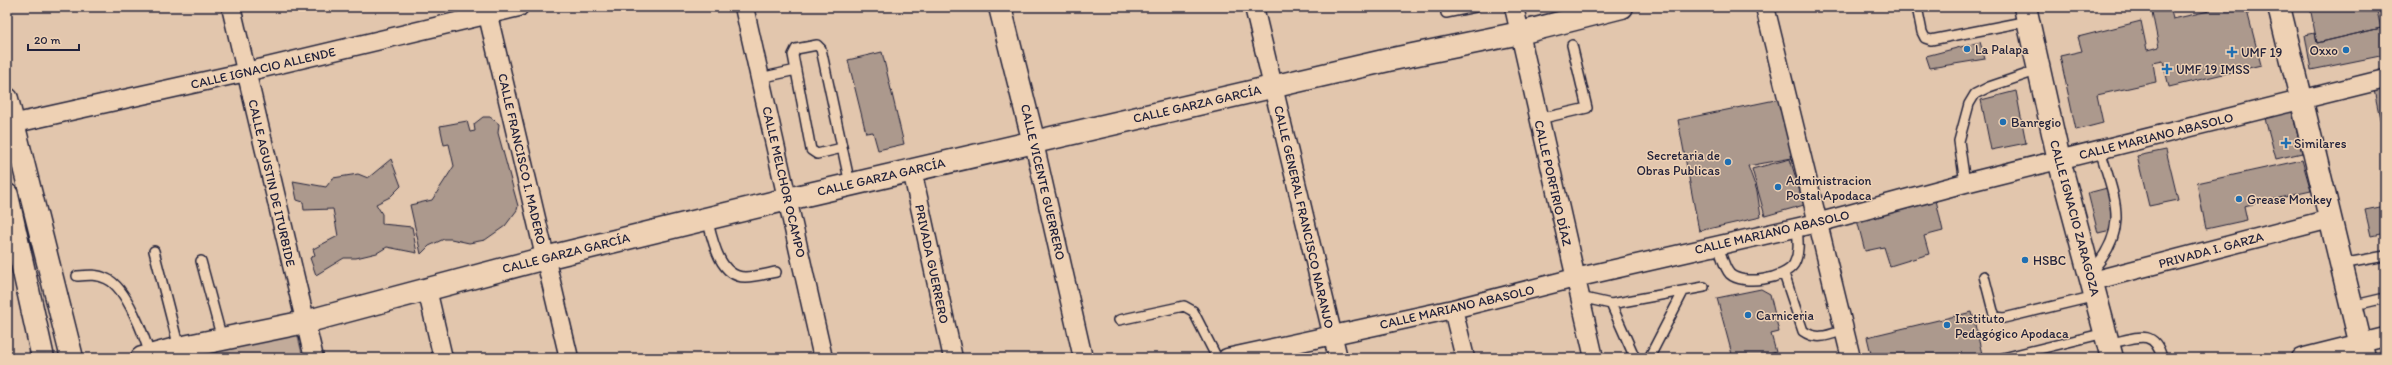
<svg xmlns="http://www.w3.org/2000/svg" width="2392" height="365" font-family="Itim,sans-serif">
	<rect width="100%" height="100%" fill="#e2c6ad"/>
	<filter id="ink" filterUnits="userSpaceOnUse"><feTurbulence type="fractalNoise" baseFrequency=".025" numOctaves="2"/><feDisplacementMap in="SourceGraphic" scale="8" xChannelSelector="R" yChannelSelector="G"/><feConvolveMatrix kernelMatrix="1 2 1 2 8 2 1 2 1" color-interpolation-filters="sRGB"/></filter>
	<g filter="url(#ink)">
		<path fill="#c2ab9a" stroke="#72666a" d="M297,334L303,358H190Z"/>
		<path fill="#ac998d" stroke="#22223b" d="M2151,7H2170L2173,19L2209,11L2208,7H2246L2261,65L2169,87L2163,61L2153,63L2156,82L2097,95L2103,123L2076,130L2060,56L2082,51L2078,37L2141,21L2147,50L2159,47Z
			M2310,7H2376L2381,28L2317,43Z
			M2381,28L2385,55L2311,70L2305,35L2315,33L2317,43Z
			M1980,42L1985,59L1930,68L1926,56Z
			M882,52L904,144L878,150L873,132L866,133L848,60Z
			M2385,87V133H2383L2374,90Z
			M2016,91L2026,143L1991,150L1981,100Z
			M1780,99L1792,158L1748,166L1757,191L1761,217L1699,231L1678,120Z
			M2291,108L2302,153L2276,159L2264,114Z
			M483,117H490L499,124L498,133L518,206L517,210L505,226L485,240L469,243L451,239H444L429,246L421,254L410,205L432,200L454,166L449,144L444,145L440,126L467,121L470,132L475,131L474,124Z
			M2166,150L2178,200L2149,206L2137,156Z
			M391,159L401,186L390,197L376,204L382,214V224L412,227L417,253L387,247L377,253L356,258H344L316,275L310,258L315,255L313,249L338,236L333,209L304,210L303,202L297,200L293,181L326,187L333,178L358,174L368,178Z
			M1790,159L1804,205L1765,216L1752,169Z
			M2302,160L2311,191L2244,206L2247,220L2206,229L2197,183Z
			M2107,188L2115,229L2098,233L2088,193Z
			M1936,200L1943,231L1924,236L1929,254L1890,266L1884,247L1865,251L1857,220Z
			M2385,206V233L2371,236L2365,210Z
			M1761,289L1770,294L1779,332L1771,334L1776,352L1755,358H1733L1717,298Z
			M1972,312L1983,358H1872L1867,337Z
			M232,355L233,358H216Z"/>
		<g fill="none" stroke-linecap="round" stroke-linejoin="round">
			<defs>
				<path id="lane" d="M1917,7L1922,32L1925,38L1931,40L2028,21
					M1446,13L1475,7
					M760,78L796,70
					M1539,119L1587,108L1572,45
					M842,148L817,154L811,150L793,55L796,49L817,45L821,49L850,184
					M1965,183L1959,141L1969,104L1975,94L1989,87L2039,70
					M707,218C712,238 719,277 745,277C755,277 766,274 776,272
					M1718,246C1721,253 1724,268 1730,274C1743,286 1785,279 1794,264C1800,253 1798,239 1797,227
					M154,251L179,348
					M201,261L222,339
					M2341,264L2385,256
					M2090,273C2131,229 2115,200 2100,150
					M1784,274L1803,331C1817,341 1829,335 1844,330
					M77,276C88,275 97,274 107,279C126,287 145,337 150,356
					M1984,276L1993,311L1996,317L2004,318L2096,296
					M1580,297L1611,304L1635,358
					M1611,304L1704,287
					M2351,306L2385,298
					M1119,320L1184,306L1193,311L1217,358
					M2108,344C2134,339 2154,326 2162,358
					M1649,358L1683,292
					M2003,358L2105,333"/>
				<path id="street" d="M231,7L314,358
					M486,7L569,358
					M744,7L823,358
					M1254,7L1338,358
					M1514,7L1594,358
					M1765,7L1851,358
					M7,125L246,72L519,7
					M1034,143L1083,358
					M912,170L953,358
					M2092,281L2330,219
					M427,289L443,358
					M1453,309L1465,358
					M1227,358L1453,309L1575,278L1817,223L1965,183L2385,79
					M2301,358L2385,337"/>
				<path id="secondary" d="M1000,7L1034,143
					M7,99L72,358
					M7,195L43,358
					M142,358L179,348L305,322L545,258L788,199L1388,60L1520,33L1622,7"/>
				<path id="primary" d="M2025,7L2059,160L2112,358
					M2279,7L2364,358"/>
			</defs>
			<use href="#lane" stroke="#22223b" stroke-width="12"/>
			<use href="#street" stroke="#22223b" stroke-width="21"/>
			<use href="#secondary" stroke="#22223b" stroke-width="25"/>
			<use href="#primary" stroke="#22223b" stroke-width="25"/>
			<use href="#lane" stroke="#eed1b4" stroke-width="9"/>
			<use href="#street" stroke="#eed1b4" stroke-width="18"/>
			<use href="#secondary" stroke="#eed1b4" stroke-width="22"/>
			<use href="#primary" stroke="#eed1b4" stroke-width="22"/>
		</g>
	</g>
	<g fill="#1f6fb2" stroke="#eed1b4" stroke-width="1.5">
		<circle cx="1967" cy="49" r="4"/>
		<circle cx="2346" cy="50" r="4"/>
		<path d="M2230 46h4v4h4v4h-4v4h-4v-4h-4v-4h4z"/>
		<path d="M2165 63h4v4h4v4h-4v4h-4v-4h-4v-4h4z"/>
		<circle cx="2003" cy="122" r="4"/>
		<path d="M2284 137h4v4h4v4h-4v4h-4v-4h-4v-4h4z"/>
		<circle cx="1728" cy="162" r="4"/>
		<circle cx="1778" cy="187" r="4"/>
		<circle cx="2239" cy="199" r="4"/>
		<circle cx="2025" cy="260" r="4"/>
		<circle cx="1748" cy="315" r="4"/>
		<circle cx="1947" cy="325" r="4"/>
	</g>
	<g text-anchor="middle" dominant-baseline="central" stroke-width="3" stroke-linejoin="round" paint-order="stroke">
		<g font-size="13" fill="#22223b" stroke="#eed1b4" text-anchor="start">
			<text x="1975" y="49">La Palapa</text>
			<text x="2338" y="50" text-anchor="end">Oxxo</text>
			<text x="2241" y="52">UMF 19</text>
			<text x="2176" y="69">UMF 19 IMSS</text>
			<text x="2011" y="122">Banregio</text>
			<text x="2294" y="143">Similares</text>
			<text x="1720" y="155" text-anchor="end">Secretaria de<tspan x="1720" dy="15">Obras Publicas</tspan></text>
			<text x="1786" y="180">Administracion<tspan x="1786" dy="15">Postal Apodaca</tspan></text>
			<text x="2247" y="199">Grease Monkey</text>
			<text x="2033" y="260">HSBC</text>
			<text x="1756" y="315">Carniceria</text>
			<text x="1955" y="318">Instituto<tspan x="1955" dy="15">Pedagógico Apodaca</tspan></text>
		</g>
		<g font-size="13" fill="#22223b" stroke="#eed1b4">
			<text transform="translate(263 68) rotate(-13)">CALLE IGNACIO ALLENDE</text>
			<text transform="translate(1197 104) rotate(-13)">CALLE GARZA GARCÍA</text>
			<text transform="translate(2156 136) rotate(-14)">CALLE MARIANO ABASOLO</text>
			<text transform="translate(522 159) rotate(77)">CALLE FRANCISCO I. MADERO</text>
			<text transform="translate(881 177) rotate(-13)">CALLE GARZA GARCÍA</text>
			<text transform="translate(784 182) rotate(77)">CALLE MELCHOR OCAMPO</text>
			<text transform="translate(1043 182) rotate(77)">CALLE VICENTE GUERRERO</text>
			<text transform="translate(272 183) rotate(77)">CALLE AGUSTIN DE ITURBIDE</text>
			<text transform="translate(1553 183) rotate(77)">CALLE PORFIRIO DÍAZ</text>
			<text transform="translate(1304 217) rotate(77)">CALLE GENERAL FRANCISCO NARANJO</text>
			<text transform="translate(2075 218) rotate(75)">CALLE IGNACIO ZARAGOZA</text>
			<text transform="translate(1772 232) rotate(-13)">CALLE MARIANO ABASOLO</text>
			<text transform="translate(2211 250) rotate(-15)">PRIVADA I. GARZA</text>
			<text transform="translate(566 253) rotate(-14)">CALLE GARZA GARCÍA</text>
			<text transform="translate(932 264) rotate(78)">PRIVADA GUERRERO</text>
			<text transform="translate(1457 307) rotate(-13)">CALLE MARIANO ABASOLO</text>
		</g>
	</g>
	<rect width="2392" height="365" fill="none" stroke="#eed1b4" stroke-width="24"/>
	<rect x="12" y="12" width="2368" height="341" fill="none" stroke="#22223b" stroke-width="1.5" filter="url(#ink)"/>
	<path d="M28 44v6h51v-6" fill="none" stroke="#22223b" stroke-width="2"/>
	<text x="34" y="44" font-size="12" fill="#22223b" stroke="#eed1b4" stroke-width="3" paint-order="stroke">20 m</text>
</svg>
